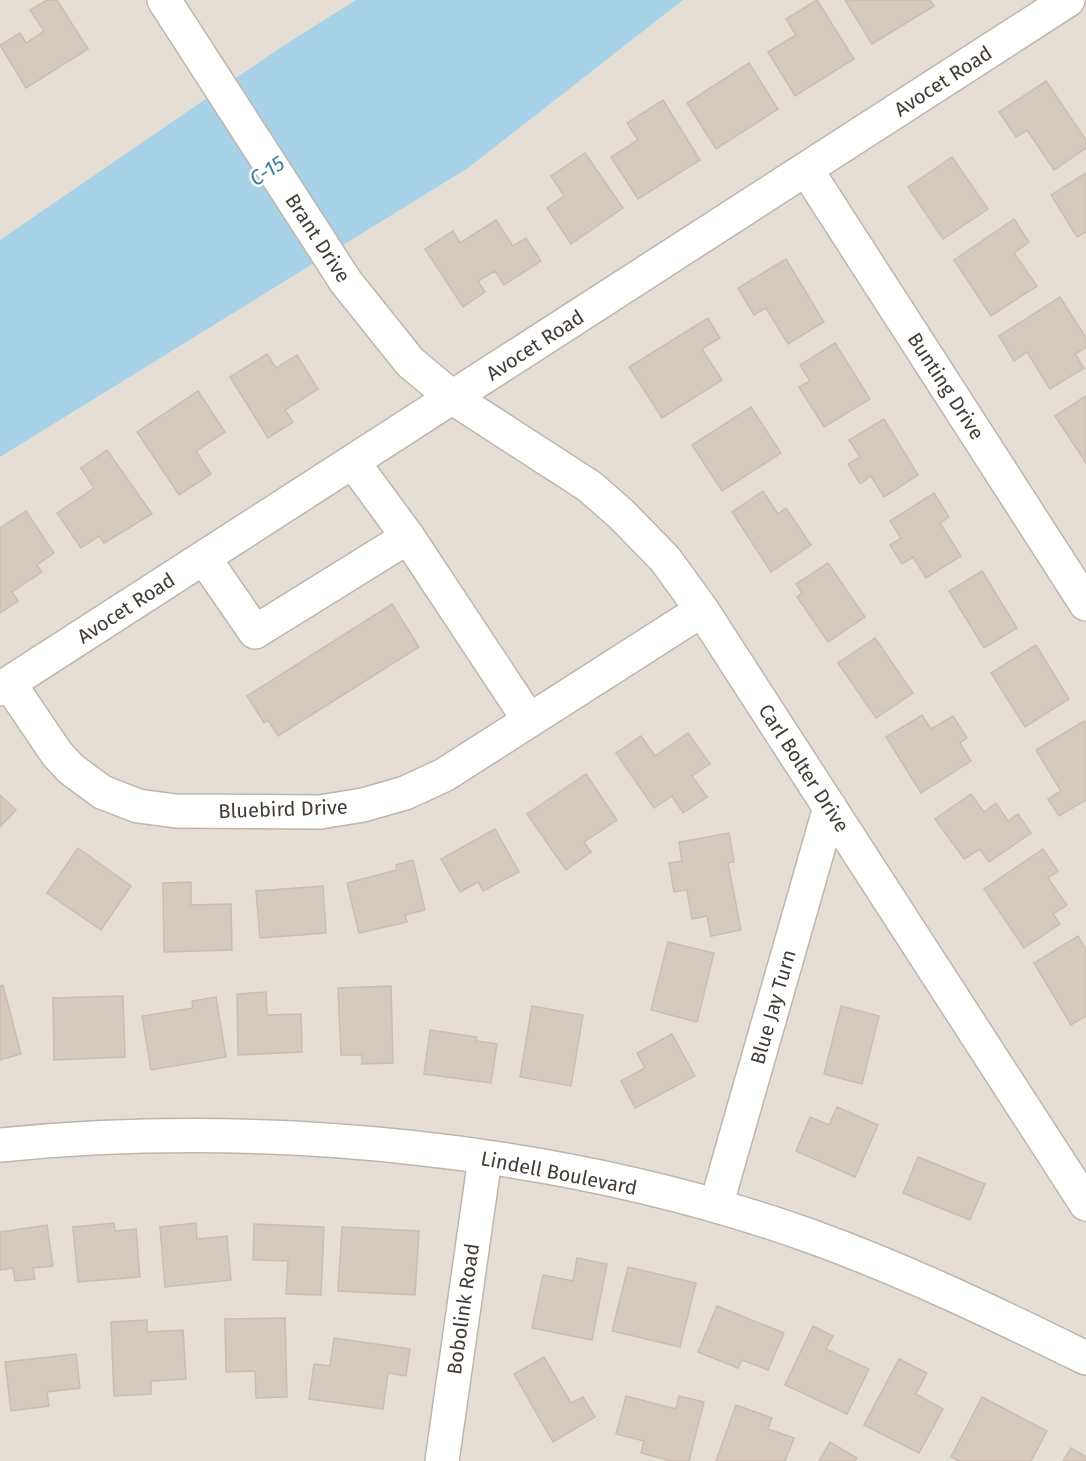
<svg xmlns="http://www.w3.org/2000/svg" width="1086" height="1461" font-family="'Fira Sans',sans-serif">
	<rect width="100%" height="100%" fill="#f0ece5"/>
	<path fill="#e4ded4" d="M0,0H371L0,244Z
		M683,0H1086V1461H0V457L468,168Z"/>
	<path fill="#a7d2e8" d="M356,0H683L468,168L0,457V240L283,46Z"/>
	<path fill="#d4cabf" stroke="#cbbeb0" stroke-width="1.5" d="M47,0H57L88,49L26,88L0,45L20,33L26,43L44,31L30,10Z
		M817,0L854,59L795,96L768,52L796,35L786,19Z
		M845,0H930L934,6L872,44Z
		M749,63L778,109L716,149L687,103Z
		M1046,81L1086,140V148L1054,170L1027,130L1016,137L999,112Z
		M663,100L700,160L638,199L611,157L638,140L627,123Z
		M585,153L623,208L571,244L547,208L564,196L551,176Z
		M952,157L988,209L943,239L908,187Z
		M1086,173V232L1077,237L1051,195Z
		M1014,219L1029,242L1014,253L1037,286L991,316L954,260Z
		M496,220L513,246L526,238L541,261L504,285L495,271L478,281L485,292L463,307L425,249L453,231L460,243Z
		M786,259L824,322L788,344L766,308L754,315L738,288Z
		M1060,297L1086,338V347L1075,354L1084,368L1050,389L1027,352L1014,361L999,336Z
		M708,318L720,338L702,349L722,380L662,418L629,367Z
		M835,343L870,399L824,427L799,387L810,381L800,365Z
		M267,354L276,368L297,355L318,389L285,410L293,422L268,438L230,377Z
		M198,391L225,432L196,451L211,474L179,495L137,432Z
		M1086,396V463L1055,416Z
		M751,407L781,453L722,491L692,445Z
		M884,419L918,475L884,497L871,476L860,484L848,464L860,457L849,440Z
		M107,450L152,514L104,543L99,536L81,548L57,513L94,488L81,468Z
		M763,491L778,514L786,508L811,545L771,572L732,512Z
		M934,493L949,517L940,523L961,556L926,578L913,557L902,564L890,545L901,538L890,521Z
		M26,511L54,553L37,565L42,572L12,592L18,601L0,613V528Z
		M828,563L865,617L828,642L797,597L802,593L796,584Z
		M982,571L1017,628L984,648L949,591Z
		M392,604L419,647L278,736L268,720L264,723L247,696Z
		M875,638L913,693L876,718L838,663Z
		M1036,645L1069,699L1025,727L991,673Z
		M922,715L931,729L953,716L967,738L960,743L971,761L921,793L886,737Z
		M1084,721L1086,724V800L1059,816L1048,799L1061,791L1036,750Z
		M688,733L710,764L692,776L707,797L683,813L672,796L654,808L616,753L641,736L655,756Z
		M586,774L617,820L584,842L591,852L566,870L527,814Z
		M971,794L984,812L996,803L1008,821L1018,814L1031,833L989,862L980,849L964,859L935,819Z
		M0,795L16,810L0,827Z
		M495,829L519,872L483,891L478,882L460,892L441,859Z
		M729,833L734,862L728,863L741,930L711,936L707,916L692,919L687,890L674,892L669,863L682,861L679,842Z
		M78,848L131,886L101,930L47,893Z
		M1043,849L1058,871L1048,878L1067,905L1053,914L1060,924L1024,948L984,889Z
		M413,860L425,910L405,915L407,922L359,933L347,883L397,870L396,865Z
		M191,882V905L231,904L232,950L164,952L163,883Z
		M323,886L326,933L260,938L256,891Z
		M1078,936L1086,950V1016L1071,1025L1034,963Z
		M668,942L714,953L697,1022L651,1010Z
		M3,985L21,1054L0,1060V986Z
		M391,986L393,1063L362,1064V1055H341L338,988Z
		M266,992L267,1015L301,1014L302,1052L238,1055L237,994Z
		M123,996L125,1057L54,1060L53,998Z
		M216,997L226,1057L151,1070L142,1016L193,1008L192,1001Z
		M532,1006L583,1015L571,1086L520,1077Z
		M841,1006L879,1016L862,1084L824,1074Z
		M430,1030L477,1037L476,1041L497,1044L491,1083L424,1074Z
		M672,1034L695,1076L635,1108L621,1081L645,1068L637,1053Z
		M837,1107L878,1125L855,1177L796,1151L810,1117L829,1125Z
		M918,1157L985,1184L970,1220L903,1193Z
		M114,1223L115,1231L136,1229L140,1277L78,1282L73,1227Z
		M196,1223L197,1239L227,1236L231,1280L165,1287L160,1227Z
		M254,1224L324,1227L321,1295L286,1294L288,1261L253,1260Z
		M47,1225L53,1266L33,1268L35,1279L15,1281L13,1268L0,1270V1232Z
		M342,1227L419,1231L415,1295L338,1291Z
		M577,1258L607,1264L592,1340L532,1328L543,1275L573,1281Z
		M628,1267L696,1283L680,1347L612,1331Z
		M717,1306L784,1333L768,1370L742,1360L738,1368L698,1352Z
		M285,1318L287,1397L256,1398L255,1371L226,1372L225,1319Z
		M147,1320V1332L183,1330L186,1379L151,1381V1394L114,1396L111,1322Z
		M813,1326L833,1336L826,1349L869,1369L847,1414L785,1385Z
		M334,1338L410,1349L406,1376L388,1373L383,1409L309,1399L314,1364L330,1366Z
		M76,1354L80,1388L47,1392L49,1406L11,1411L5,1362Z
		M544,1357L571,1403L583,1397L595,1417L553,1442L514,1374Z
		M899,1359L927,1373L916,1394L943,1409L919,1453L864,1425Z
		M626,1396L676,1409L679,1396L704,1402L689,1461H671L641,1453L644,1441L616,1434Z
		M982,1397L1047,1431L1031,1461H959L951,1457Z
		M736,1405L772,1418L768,1429L794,1438L785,1461H716Z
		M830,1442L857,1458L855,1461H819Z
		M1071,1448L1086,1457V1461H1063Z"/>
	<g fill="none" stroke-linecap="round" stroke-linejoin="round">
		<defs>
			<path id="minor" d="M164,0L346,282L410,362L453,398L589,486L621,514L665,559L702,610L1086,1204
				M806,169L1086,604
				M353,462L408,537L529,720
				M204,558L255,632L408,537
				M9,683L57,754L71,769L102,792L138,806L176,811L320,812L363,805L405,793L444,775L702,610
				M0,689L1068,0
				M0,1145C264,1119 563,1147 813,1237C907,1271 996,1314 1086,1358
				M716,1206L830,807
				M442,1461L485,1158"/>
		</defs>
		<use href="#minor" stroke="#beb6ac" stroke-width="36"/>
		<use href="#minor" stroke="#fff" stroke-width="33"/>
	</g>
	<g text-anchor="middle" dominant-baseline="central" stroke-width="5" stroke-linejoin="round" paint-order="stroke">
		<g font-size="20" fill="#423c35" stroke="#fff">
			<text transform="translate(943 81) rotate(-33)">Avocet Road</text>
			<text transform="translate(318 238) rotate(57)">Brant Drive</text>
			<text transform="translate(535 345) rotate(-33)">Avocet Road</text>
			<text transform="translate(946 386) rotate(57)">Bunting Drive</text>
			<text transform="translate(126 608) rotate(-33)">Avocet Road</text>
			<text transform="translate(804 768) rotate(57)">Carl Bolter Drive</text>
			<text transform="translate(283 809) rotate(-2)">Bluebird Drive</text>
			<text transform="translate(773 1007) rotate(-74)">Blue Jay Turn</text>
			<text transform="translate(559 1173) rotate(11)">Lindell Boulevard</text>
			<text transform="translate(463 1309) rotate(-82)">Bobolink Road</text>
		</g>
		<g font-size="21" font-style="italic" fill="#3a7da2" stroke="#fff">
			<text transform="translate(267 171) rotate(-33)">C-15</text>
		</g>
	</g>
</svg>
